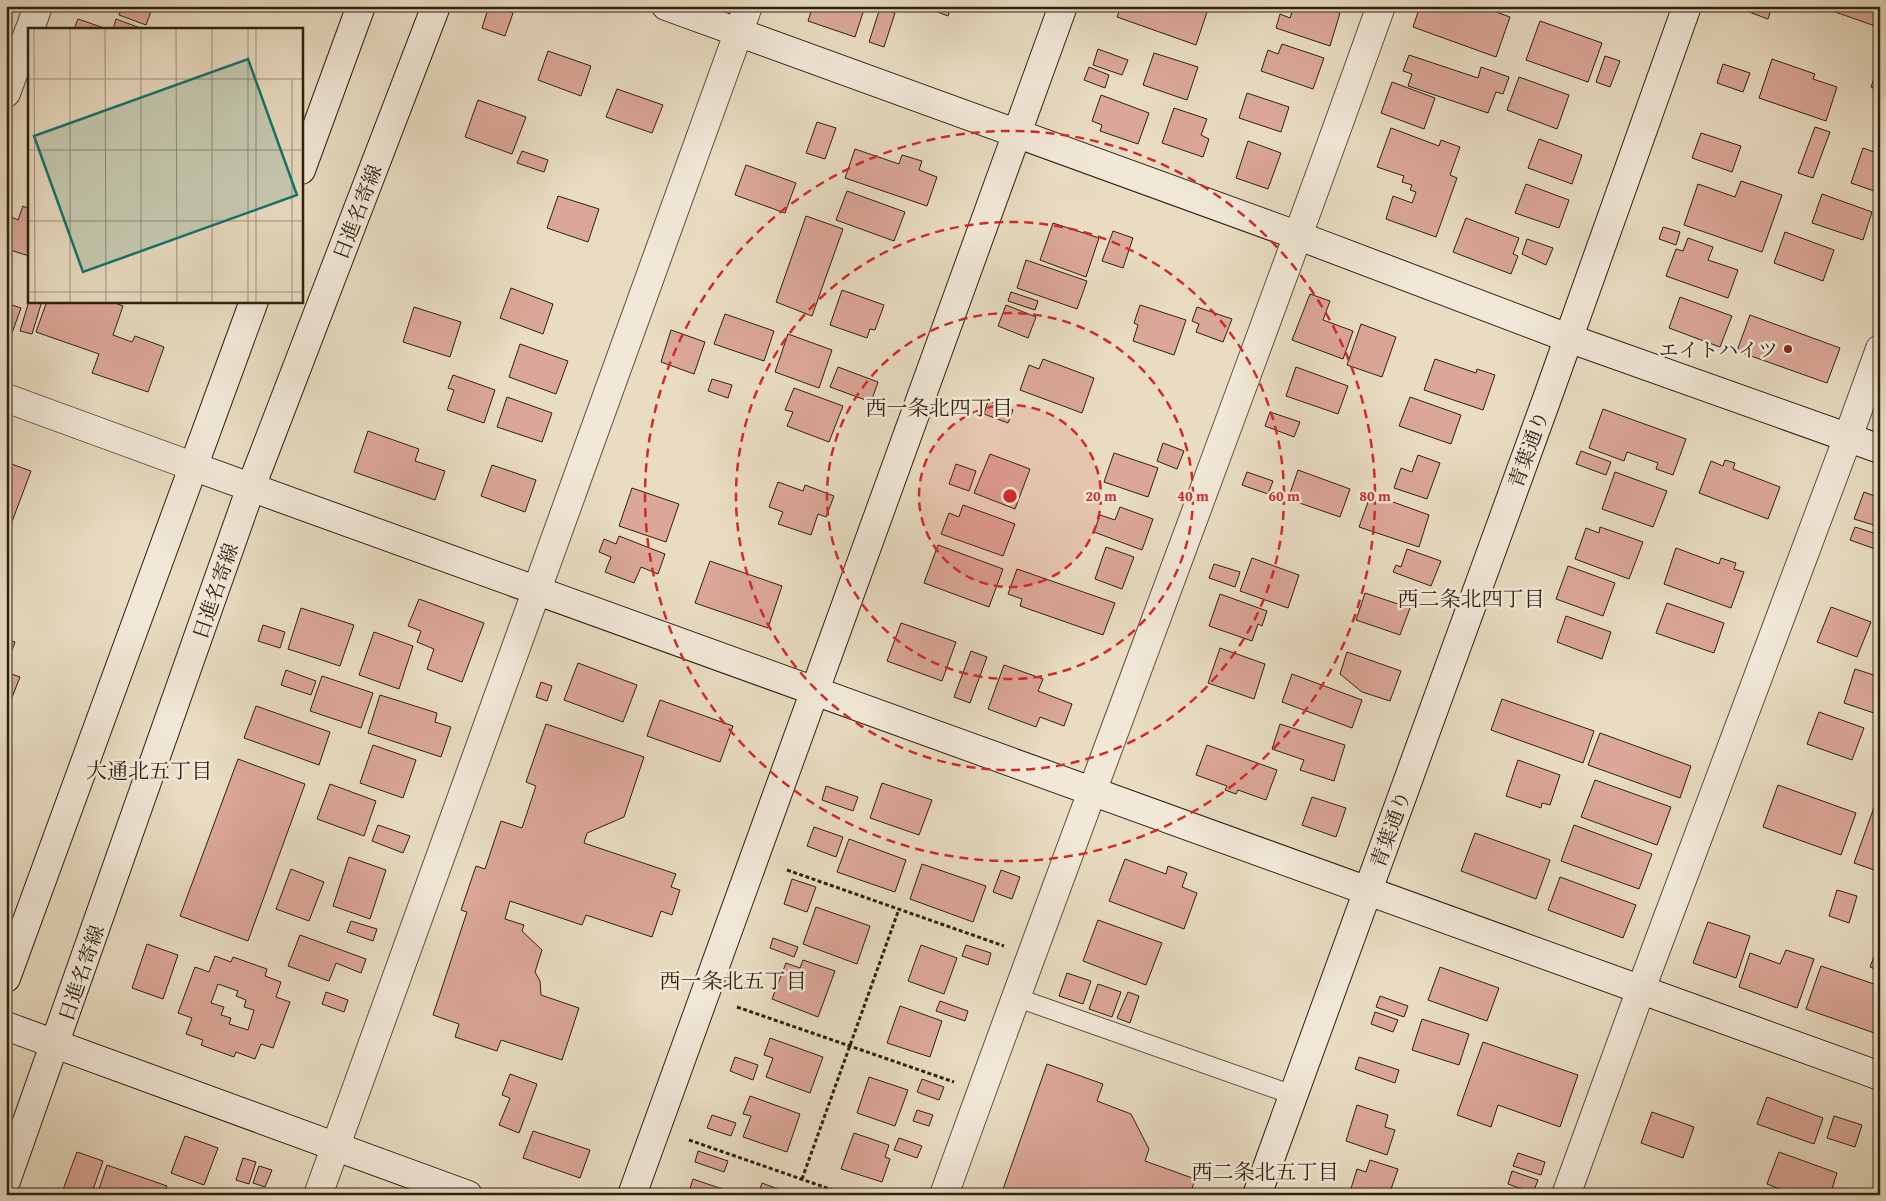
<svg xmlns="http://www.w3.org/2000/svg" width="1886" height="1201" font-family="'Gentium Book Plus','Noto Serif JP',serif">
	<rect width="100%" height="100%" fill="#e9dcc2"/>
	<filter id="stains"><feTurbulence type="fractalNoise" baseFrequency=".004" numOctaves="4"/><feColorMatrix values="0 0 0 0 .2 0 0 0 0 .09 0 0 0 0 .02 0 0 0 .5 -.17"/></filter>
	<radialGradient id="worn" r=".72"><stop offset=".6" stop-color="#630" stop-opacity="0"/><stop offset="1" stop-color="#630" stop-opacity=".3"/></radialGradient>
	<path fill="#dba798" stroke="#2f2010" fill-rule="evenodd" d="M123,6H153L146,25L119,15Z
		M489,6L513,13L505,36L482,28Z
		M813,6H865L855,37L808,21Z
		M922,6H951L948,16Z
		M1121,6H1209L1196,45L1117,17Z
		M1294,6H1319L1340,13L1330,46L1276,28L1280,14L1290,18Z
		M1420,6L1433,9L1434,6H1480L1510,17L1496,57L1413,27Z
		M1742,6H1772L1768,19L1741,9Z
		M1824,6H1880V17L1878,16L1875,26L1824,8Z
		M880,8L895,13L884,47L869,42Z
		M78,19L107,29H74Z
		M116,19L143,29H113Z
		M1540,21L1602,43L1588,82L1526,60Z
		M1282,44L1324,58L1313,89L1261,71L1268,50L1278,54Z
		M1098,49L1128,60L1122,75L1093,65Z
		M548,51L591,66L581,96L538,80Z
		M1154,53L1198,67L1187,100L1143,85Z
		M1409,55L1478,78L1481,67L1509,77L1503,94L1496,92L1488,113L1408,86L1412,74L1403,71Z
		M1605,56L1620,61L1610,87L1596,82Z
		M1772,59L1815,74L1813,79L1837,87L1826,121L1759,98Z
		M1723,64L1750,73L1743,92L1717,83Z
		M1880,64V91L1871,87Z
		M1089,67L1109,75L1105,88L1084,80Z
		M1519,77L1569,95L1557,129L1507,110Z
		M1392,82L1435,98L1424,129L1381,113Z
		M617,89L663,105L652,133L606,117Z
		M1247,93L1289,107L1281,132L1239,118Z
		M1101,95L1149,113L1138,144L1100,131L1102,125L1092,121Z
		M478,100L526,117L512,154L465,137Z
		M1174,108L1207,119L1201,135L1209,139L1203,157L1162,143Z
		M817,122L836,128L825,159L806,153Z
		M1815,127L1830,132L1813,178L1798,173Z
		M1391,128L1439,146L1441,140L1460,147L1450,175L1457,178L1436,237L1386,219L1393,196L1412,203L1416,192L1410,190L1412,185L1402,182L1404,176L1377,167Z
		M1701,133L1741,146L1732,172L1692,158Z
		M1539,139L1582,155L1572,184L1528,168Z
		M1248,141L1281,153L1268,189L1236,178Z
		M1863,148L1880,154V204L1874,202L1877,192L1851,183Z
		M855,149L899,164L902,155L922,161L919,170L937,177L927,206L845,178Z
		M522,151L548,160L544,172L517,163Z
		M746,165L796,183L785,213L735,195Z
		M1741,181L1782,195L1762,252L1684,225L1698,184L1735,197Z
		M1526,184L1569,200L1559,228L1515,213Z
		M847,191L905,212L894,241L836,220Z
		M1822,194L1872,212L1863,240L1812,223Z
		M558,196L599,209L588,242L547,228Z
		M23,206L29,209V256L7,249L12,236L6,234V232L11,217L18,220Z
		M806,216L843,229L812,316L776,302Z
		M1466,218L1519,238L1513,254L1518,256L1511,274L1453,252Z
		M1053,223L1099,238L1086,277L1040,260Z
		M1663,227L1680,232L1676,245L1659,239Z
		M1113,231L1133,238L1123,268L1102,261Z
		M1785,232L1834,250L1823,281L1774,263Z
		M1688,238L1713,247L1708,260L1738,270L1728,298L1666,276L1676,249L1683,251Z
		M1527,239L1553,248L1546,265L1522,254Z
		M1026,260L1087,281L1077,309L1017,288Z
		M511,288L553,304L543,334L500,318Z
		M842,290L884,305L875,330L870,329L867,338L830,325Z
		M1011,292L1038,301L1035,310L1008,301Z
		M1310,294L1330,301L1323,320L1353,331L1343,359L1292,340Z
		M1680,297L1732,316L1720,347L1669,328Z
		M29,301H42L32,334L20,331Z
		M47,301H110L123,306L113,335L132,342L135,336L164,347L148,392L92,373L99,354L36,332Z
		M6,303L21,308L12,333L6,331Z
		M1006,305L1036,317L1028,338L998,326Z
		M1140,305L1186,320L1174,355L1133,341L1138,325L1134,323Z
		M414,307L461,322L450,357L403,342Z
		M1197,307L1232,319L1223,342L1196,332L1199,324L1192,321Z
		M725,314L774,331L764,361L714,344Z
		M1750,315L1840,348L1827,383L1737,351Z
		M1361,324L1396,337L1382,377L1347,365Z
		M671,330L705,342L694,374L661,362Z
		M788,334L832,350L819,388L775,372Z
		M520,344L568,361L556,394L509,377Z
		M1043,359L1094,378L1082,413L1020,390L1029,365L1039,369Z
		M1435,359L1476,373L1477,369L1495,375L1483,410L1424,390Z
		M838,367L878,382L871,402L830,387Z
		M1296,367L1348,386L1338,414L1286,396Z
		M453,375L495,390L484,423L447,410L454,390L448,388Z
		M712,379L732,385L728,398L708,391Z
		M794,388L843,406L829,442L787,426L793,412L785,410Z
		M507,397L552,413L542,442L497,427Z
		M1410,397L1461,415L1451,444L1399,426Z
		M988,401L1013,410L1008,423L984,414Z
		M1603,409L1686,439L1673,475L1656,469L1658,463L1627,452L1624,461L1589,448Z
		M1270,412L1300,422L1294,437L1265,426Z
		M368,431L419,449L415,461L445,471L435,500L354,472Z
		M1163,443L1184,451L1177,469L1157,461Z
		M1581,451L1611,462L1606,475L1576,464Z
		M1114,453L1158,468L1148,497L1104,482Z
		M990,454L1030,469L1015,509L974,493Z
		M1418,455L1440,463L1427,499L1394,488L1401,468L1412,472Z
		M1725,460L1735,463L1733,469L1780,487L1768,519L1699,493L1711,461L1723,466Z
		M6,462L31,471L7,535L6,534Z
		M956,464L976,471L969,491L949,484Z
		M492,465L536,480L525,512L481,496Z
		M1298,470L1350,489L1340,517L1288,499Z
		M1247,472L1273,481L1268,494L1242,485Z
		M1615,472L1667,491L1653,527L1602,509Z
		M778,482L803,491L805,485L834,496L826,517L818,514L811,535L778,524L783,512L769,507Z
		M632,488L679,504L666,542L619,526Z
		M1864,492L1880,498V519L1877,526L1854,519Z
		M1371,494L1429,515L1419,547L1359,527Z
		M963,505L1015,524L1003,556L941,534L949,513L959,517Z
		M1120,507L1153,519L1142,550L1094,532L1100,515L1115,520Z
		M1600,527L1643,542L1629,579L1575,559L1586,528L1599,533Z
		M1855,527L1880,535L1878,550L1850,540Z
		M619,536L665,554L658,574L641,567L634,583L605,572L611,557L599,552L604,539L616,544Z
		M938,545L1003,569L989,607L924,583Z
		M1106,547L1134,557L1122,589L1095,579Z
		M1676,548L1719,564L1721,558L1736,563L1734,569L1744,572L1731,608L1664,584Z
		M1407,549L1441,561L1431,586L1393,572L1396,565L1401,567Z
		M1252,558L1299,575L1288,608L1240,591Z
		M710,561L782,586L768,628L695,603Z
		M1214,564L1240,572L1235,587L1209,578Z
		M1568,566L1615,583L1603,616L1556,599Z
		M1017,569L1115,603L1103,635L1020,606L1022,599L1008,594Z
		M1365,593L1410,608L1400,635L1356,620Z
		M1220,594L1267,611L1262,626L1258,624L1252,641L1209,626Z
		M419,599L484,623L462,682L427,669L434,649L417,642L421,631L408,626Z
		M1667,603L1724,623L1714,653L1656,633Z
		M1831,607L1871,622L1857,657L1817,642Z
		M301,608L354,625L340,666L288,649Z
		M1566,616L1611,632L1602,659L1557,642Z
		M901,623L956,642L942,681L887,661Z
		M263,625L285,632L280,648L258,641Z
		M374,632L413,646L399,689L359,675Z
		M6,639L15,642L6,667Z
		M1220,648L1265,664L1254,699L1208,683Z
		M971,651L987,657L970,703L954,697Z
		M1347,652L1401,671L1390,701L1362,692L1340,674Z
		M578,663L637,685L623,722L564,700Z
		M1004,665L1043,679L1038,691L1072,704L1064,726L1040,717L1036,727L988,709Z
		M1855,669L1880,677V715L1844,703Z
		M286,670L316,681L311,695L281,685Z
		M6,672L20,677L11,700L6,698Z
		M1292,674L1362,700L1352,728L1282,702Z
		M322,676L373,693L361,728L310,711Z
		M541,682L552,686L547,701L536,697Z
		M380,695L437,713L435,722L451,727L441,757L368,733Z
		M1502,699L1594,731L1583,763L1491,730Z
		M660,700L733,726L720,762L647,736Z
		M256,706L330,732L319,765L244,738Z
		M1819,712L1864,728L1852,760L1807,744Z
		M546,724L644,757L624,817L587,833L584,843L676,874L671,887L680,890L672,915L661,911L652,937L586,915L582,925L510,901L505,919L524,925L522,931L542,950L535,972L540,981L541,995L579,1008L562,1060L501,1040L497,1051L455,1037L459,1024L433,1015L467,912L461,910L476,866L485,869L501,821L522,828L536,786L526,782Z
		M1280,724L1345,745L1334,781L1300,770L1304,760L1272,749Z
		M1600,733L1691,766L1680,798L1588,765Z
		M373,745L416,760L403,798L360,783Z
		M1207,745L1277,770L1266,800L1238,790L1236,794L1225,790L1227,786L1196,775Z
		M238,759L305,784L248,941L180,916Z
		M1518,760L1560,775L1550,805L1542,803L1541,808L1506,796Z
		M6,769L12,771L6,788Z
		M1595,780L1671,807L1657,845L1581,817Z
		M882,783L932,800L919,835L870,818Z
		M330,784L376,801L364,836L317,819Z
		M1778,785L1856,813L1841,855L1763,827Z
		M826,786L858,797L853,811L822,800Z
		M1312,797L1346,808L1336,837L1302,825Z
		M1877,799L1880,800V872L1854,863Z
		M378,825L410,836L403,853L372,841Z
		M1574,825L1652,854L1639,889L1561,861Z
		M814,827L843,837L836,857L807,846Z
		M1475,833L1550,860L1536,899L1461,871Z
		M849,839L906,860L895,892L837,872Z
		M349,857L386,870L370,919L333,906Z
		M1125,859L1166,874L1168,866L1187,873L1182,887L1197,893L1184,929L1109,901Z
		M922,864L986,886L973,922L910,899Z
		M291,869L324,882L309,921L276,909Z
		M1001,870L1020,877L1012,899L993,892Z
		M1560,877L1636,905L1623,938L1548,910Z
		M792,879L816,887L807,912L784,904Z
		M1837,890L1857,896L1849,923L1829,916Z
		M816,907L870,926L857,964L803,944Z
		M1098,920L1162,943L1146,985L1083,961Z
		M351,921L377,929L373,941L347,932Z
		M1708,922L1750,936L1736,978L1693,963Z
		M300,935L366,959L361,973L336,963L329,981L288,966Z
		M773,938L798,947L794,957L770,948Z
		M1880,941V971L1870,967Z
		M147,944L178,955L163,999L132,988Z
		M921,945L957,958L944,994L908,981Z
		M966,945L991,953L988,965L962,956Z
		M1786,950L1814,959L1797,1008L1739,987L1750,953L1780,964Z
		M215,956L231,962L233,957L267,969L265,976L281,982L276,997L290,1002L273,1048L261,1044L255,1059L236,1052L234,1057L201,1045L203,1040L186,1034L192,1018L178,1013L195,967L209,972ZM218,984L238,991L236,996L246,1000L244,1007L254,1010L248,1030L229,1024L231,1018L221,1015L224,1007L211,1003Z
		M803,960L835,971L818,1017L772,999L786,963L800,968Z
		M1821,966L1880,986V1035L1806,1009Z
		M1440,967L1499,988L1487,1021L1428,1000Z
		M1067,973L1091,981L1083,1004L1059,996Z
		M1098,984L1121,992L1112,1017L1089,1009Z
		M326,992L348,1000L344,1012L322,1004Z
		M1128,992L1139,996L1130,1023L1117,1018Z
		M1380,996L1408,1006L1404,1017L1376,1007Z
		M940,1001L968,1011L965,1021L936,1011Z
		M900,1006L942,1021L930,1057L887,1043Z
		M1375,1012L1398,1020L1393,1032L1371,1024Z
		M1422,1019L1469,1034L1459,1065L1412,1050Z
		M770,1038L823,1057L810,1093L766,1077L773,1058L764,1055Z
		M1483,1042L1578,1075L1560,1127L1498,1105L1491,1127L1457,1115Z
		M735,1057L758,1065L753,1080L730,1071Z
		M1359,1057L1399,1070L1395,1083L1355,1069Z
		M1047,1064L1103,1084L1097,1101L1131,1114L1149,1149L1145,1161L1195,1179L1190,1195H1001Z
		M510,1074L537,1084L519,1133L499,1125L510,1098L502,1095Z
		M869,1077L908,1090L895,1126L857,1113Z
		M922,1079L944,1087L939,1100L917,1092Z
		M750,1096L800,1114L787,1152L743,1137L751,1116L743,1114Z
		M1767,1097L1823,1118L1814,1144L1757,1124Z
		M1357,1105L1388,1115L1385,1127L1395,1130L1387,1155L1346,1141Z
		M917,1110L933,1115L929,1126L913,1121Z
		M1652,1112L1694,1127L1683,1158L1641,1143Z
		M712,1115L736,1123L731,1136L707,1128Z
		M1834,1116L1862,1125L1855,1147L1827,1138Z
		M533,1131L590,1150L580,1178L523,1158Z
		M854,1133L889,1145L885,1157L890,1159L882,1182L841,1169Z
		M185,1136L218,1148L204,1185L171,1173Z
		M899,1138L922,1146L917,1158L894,1150Z
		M698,1151L728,1161L724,1172L695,1162Z
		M77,1152L103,1161L91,1195H61Z
		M1779,1152L1837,1173L1830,1195H1795L1767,1184Z
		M1518,1153L1545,1162L1541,1175L1513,1166Z
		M243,1158L256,1162L249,1184L236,1180Z
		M1370,1160L1398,1169L1389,1195H1349L1357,1169L1366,1172Z
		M107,1165L167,1186L164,1195H97Z
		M259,1166L272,1170L265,1187L253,1183Z
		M1512,1171L1538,1180L1533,1193L1508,1184Z
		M693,1179L734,1193L733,1195H688Z
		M762,1183L786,1192V1195H758Z"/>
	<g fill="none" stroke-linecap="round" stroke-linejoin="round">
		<defs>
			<path id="lane" d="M1015,997L1293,1095"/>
			<path id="street" d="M30,29L38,6
				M6,93L29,31
				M6,398L192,466
				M318,1195L748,6
				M944,1195C1087,798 1239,404 1381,6
				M1566,1195L1641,989L1848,437L1880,349"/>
			<path id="secondary" d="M666,6L1299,236L1568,338L1880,449
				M301,170L361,6
				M192,466L1880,1076
				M6,978L254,301
				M6,1026L468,1195
				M6,1181L251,487L436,6
				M632,1195L1063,6
				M1257,1195L1549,393L1687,6"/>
		</defs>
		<use href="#lane" stroke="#5e4f3c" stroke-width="20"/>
		<use href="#street" stroke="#5e4f3c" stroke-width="30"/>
		<use href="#secondary" stroke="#2f2010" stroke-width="30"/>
		<path stroke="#2f2010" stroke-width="3" stroke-dasharray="4 2.5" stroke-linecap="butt" d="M787,870L1004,946
			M737,1007L954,1082
			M689,1140L847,1195
			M802,1179L899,909"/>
		<use href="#lane" stroke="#f1e8d7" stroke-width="18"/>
		<use href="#street" stroke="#f1e8d7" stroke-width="28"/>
		<use href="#secondary" stroke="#f1e8d7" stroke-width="28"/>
	</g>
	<circle cx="1010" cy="496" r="91" fill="#d62828" fill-opacity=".12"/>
	<g fill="none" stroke="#d62828" stroke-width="2.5" stroke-dasharray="9 6">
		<circle cx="1010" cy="496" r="91"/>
		<circle cx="1010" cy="496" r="183"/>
		<circle cx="1010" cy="496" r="274"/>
		<circle cx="1010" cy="496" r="365"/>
	</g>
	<circle fill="#8f2418" stroke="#f1e8d7" stroke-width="2" cx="1788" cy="349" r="5"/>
	<g text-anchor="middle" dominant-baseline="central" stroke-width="5" stroke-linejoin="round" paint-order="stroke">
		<g font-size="20" fill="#2f2010" stroke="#f1e8d7">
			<text transform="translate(357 212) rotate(-69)">日進名寄線</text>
			<text transform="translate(1528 449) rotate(-70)">青葉通り</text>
			<text transform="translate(215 591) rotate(-71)">日進名寄線</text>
			<text transform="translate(1390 829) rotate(-70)">青葉通り</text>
			<text transform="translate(81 973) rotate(-71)">日進名寄線</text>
		</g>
		<g font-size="20" fill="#2f2010" stroke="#f1e8d7" text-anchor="end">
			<text x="1778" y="349">エイトハイツ</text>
		</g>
		<g font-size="21" fill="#2f2010" stroke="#f1e8d7">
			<text x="939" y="407">西一条北四丁目</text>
			<text x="1471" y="598">西二条北四丁目</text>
			<text x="149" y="770">大通北五丁目</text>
			<text x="733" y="980">西一条北五丁目</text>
			<text x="1265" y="1171">西二条北五丁目</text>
		</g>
	</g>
	<g transform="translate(28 28)">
		<rect width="275" height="275" fill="#e9dcc2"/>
		<path fill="none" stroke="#9f917b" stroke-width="1" d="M6,0L7,275M42,0V275M77,0L78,275M148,0L149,275M184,0V275M220,0V275M0,51H275M264,51V275M0,122H275M0,193H275M0,264H275M113,275V0M228,275V0"/>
		<path fill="#0f766e" fill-opacity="0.15" stroke="#0f766e" stroke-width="2.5" d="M220,31L269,167L55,244L6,108Z"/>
		<rect width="275" height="275" fill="none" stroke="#2f2010" stroke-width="2.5"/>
	</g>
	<circle cx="1010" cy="496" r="8" fill="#d62828" stroke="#f1e8d7" stroke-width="2.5"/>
	<g font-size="15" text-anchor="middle" font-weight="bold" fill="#d62828" stroke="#f1e8d7" stroke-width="5" stroke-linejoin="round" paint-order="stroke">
		<text x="1101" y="501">20 m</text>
		<text x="1193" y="501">40 m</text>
		<text x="1284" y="501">60 m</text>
		<text x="1375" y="501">80 m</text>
	</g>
	<rect width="1886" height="1201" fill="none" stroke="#e9dcc2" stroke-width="25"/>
	<rect x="8" y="8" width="1871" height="1186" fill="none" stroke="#2f2010" stroke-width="2.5"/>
	<rect x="12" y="12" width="1861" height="1176" fill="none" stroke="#2f2010"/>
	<rect width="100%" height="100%" filter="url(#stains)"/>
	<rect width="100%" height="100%" fill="url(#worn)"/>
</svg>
